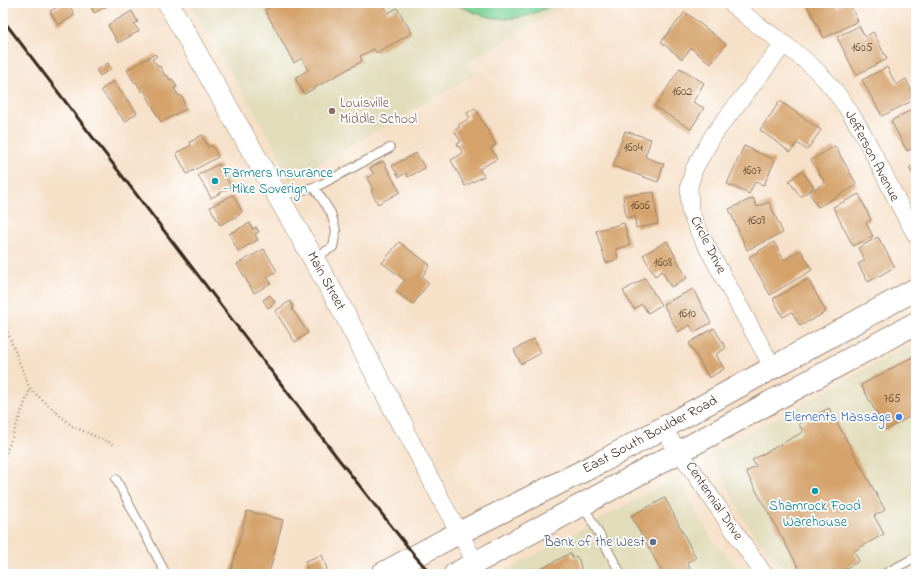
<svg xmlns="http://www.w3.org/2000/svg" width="919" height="577" font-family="'Indie Flower',sans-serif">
	<rect width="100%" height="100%" fill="#fff"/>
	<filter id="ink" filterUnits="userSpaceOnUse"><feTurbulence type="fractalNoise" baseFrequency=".025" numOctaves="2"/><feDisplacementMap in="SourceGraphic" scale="8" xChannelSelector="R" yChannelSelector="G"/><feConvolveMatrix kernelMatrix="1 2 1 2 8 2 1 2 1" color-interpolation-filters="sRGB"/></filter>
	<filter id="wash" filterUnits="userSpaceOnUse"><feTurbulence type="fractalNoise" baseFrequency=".012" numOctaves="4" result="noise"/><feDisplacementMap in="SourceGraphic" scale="16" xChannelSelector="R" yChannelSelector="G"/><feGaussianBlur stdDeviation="0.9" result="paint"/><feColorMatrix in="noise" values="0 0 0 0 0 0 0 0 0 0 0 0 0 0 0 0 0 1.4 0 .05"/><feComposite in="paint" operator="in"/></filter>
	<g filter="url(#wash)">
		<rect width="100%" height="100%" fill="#f6e0c8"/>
		<path fill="#e1dcba" d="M190,3H570L467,62L474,75L289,181L276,148Z
			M916,342V563L896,574H787L753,532L744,519L711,454Z
			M677,477L713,541L744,574H500Z"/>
		<path fill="#79d095" stroke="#5a7d5a" d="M454,3H555C519,25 491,23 454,3Z"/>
		<g id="blocks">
			<path fill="#d4a26a" d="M65,3H68L75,15L58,25L50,11Z
				M89,3H113L94,13Z
				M272,3H383L388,13L397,8L412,33L376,53L374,49L360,56L362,61L304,94L295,78L308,70L302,58L294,63L265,10L274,5Z
				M806,3H834L837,8L846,3H849L858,21L824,38Z
				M132,11L138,22L134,24L139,31L118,43L108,25Z
				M685,12L726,44L711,64L691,48L682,59L661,42Z
				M859,26L865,37L873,32L887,59L856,75L837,37Z
				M155,54L157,56L152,59L154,62H155L158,67L160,66L165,76L167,75L170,80L172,79L177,87L174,88L179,96L181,95L185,103L183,104L186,109L161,122L144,90L142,92L136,82H134L127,70Z
				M108,63L111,69L100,76L96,70Z
				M887,67L896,85L906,79L916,99L882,116L862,80Z
				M680,68L704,83L693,102L704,108L691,129L655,107Z
				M113,81L137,113L125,122L101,90Z
				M780,101L821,130L807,150L797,143L790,152L760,130Z
				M916,107V146L907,151L891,121Z
				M475,108L496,145L491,148L497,159L479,169L484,176L465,186L451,160L463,153L457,144L461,142L454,130L460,127L458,125L470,118L467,113Z
				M625,131L651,139L645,157L664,164L658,182L613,166Z
				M202,135L208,147L212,145L218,157L187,174L176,153L191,145L190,142Z
				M744,146L775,160L764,185L755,182L749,194L727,184Z
				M835,146L857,185L818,207L809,192L825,183L811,160Z
				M416,153L425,168L408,177L406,173L399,177L392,166Z
				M383,161L400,192L378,204L371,191L373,190L367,178L374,174L370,168Z
				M219,164L231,187L211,198L198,175Z
				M916,164V179L909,168Z
				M802,171L814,187L801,197L789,181Z
				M654,192L658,224L636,228L635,216L626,218L623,196Z
				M859,194L871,220L866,223L873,236L853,246L833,207Z
				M233,195L242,211L239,215L220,225L210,207Z
				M753,198L757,207L769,202L783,233L747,250L729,209Z
				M250,223L252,229L256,227L259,232L255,234L258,240L238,251L229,234Z
				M624,223L630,245L616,249L618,259L606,263L596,231Z
				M878,237L895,267L868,282L858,264L865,260L858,248Z
				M667,241L687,278L671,287L662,271L655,276L643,255Z
				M399,242L430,265L422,277L429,283L413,304L396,291L405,280L382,263Z
				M774,242L784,260L801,250L812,270L770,295L749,257Z
				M264,249L277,271L267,277L271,283L254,293L237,264Z
				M645,278L661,305L648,313L642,304L634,309L623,291Z
				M808,279L826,312L800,326L792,312L783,317L773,299Z
				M693,289L711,323L694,332L690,325L678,332L663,304Z
				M270,295L275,302L268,308L263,300Z
				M290,301L293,307L292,309L308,333L295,342L275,311Z
				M714,328L726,348L716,354L724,369L709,378L689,343Z
				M534,339L541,353L521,364L514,350Z
				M916,355V413L886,430L861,385Z
				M829,408L885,510L874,516L884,534L854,551L859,561L836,574H802L746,472L756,466L752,460L803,432L799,424Z
				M665,498L696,558L687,562L692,574H670L669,571L663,574L631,516Z
				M247,511L283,520L269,574H230Z
				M570,553L573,558L576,556L579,560L581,567L580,574H532Z
				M322,555L328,572L323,574H309L305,561Z"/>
		</g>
	</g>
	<g filter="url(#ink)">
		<use href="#blocks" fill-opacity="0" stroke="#988573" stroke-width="1"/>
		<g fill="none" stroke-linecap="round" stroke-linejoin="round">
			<defs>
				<path id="service" d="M279,197L320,185L390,148
					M314,258L333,247L336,231L331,213L314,187
					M116,479L166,574
					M583,505L621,574
					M884,574L916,557"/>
				<path id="minor" d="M731,3C757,27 789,45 815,69C862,114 883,180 916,235
					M773,368L700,234L690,211L689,187L694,169L714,134L784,44
					M403,426L445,507L476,563
					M662,428C698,476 730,526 764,574"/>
				<path id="tertiary" d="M168,3L341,307L403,426"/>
				<path id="primary" d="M382,574L447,539L601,462L916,289
					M455,574L916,323"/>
			</defs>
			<use href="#service" stroke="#988573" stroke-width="10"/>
			<use href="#minor" stroke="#988573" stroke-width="18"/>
			<use href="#tertiary" stroke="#988573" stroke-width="22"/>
			<use href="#primary" stroke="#988573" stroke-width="24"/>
			<path stroke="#988573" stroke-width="2.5" stroke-dasharray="1 3" stroke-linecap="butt" d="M3,321L30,389L3,461
				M30,389L72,426L115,445"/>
			<use href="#service" stroke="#fff" stroke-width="8"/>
			<use href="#minor" stroke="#fff" stroke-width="17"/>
			<use href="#tertiary" stroke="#fff" stroke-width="21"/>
			<use href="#primary" stroke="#fff" stroke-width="22"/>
			<path stroke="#3b2a1e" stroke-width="3" d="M3,20L340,461L415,556L431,574"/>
		</g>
	</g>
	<circle fill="#8d6e63" stroke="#fff" stroke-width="1.5" cx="332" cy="111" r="4"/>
	<g fill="#0f9aa8" stroke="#fff" stroke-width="1.5">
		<circle cx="215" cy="181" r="4"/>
		<circle cx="815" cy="491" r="4"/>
	</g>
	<circle fill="#3f7fe0" stroke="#fff" stroke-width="1.5" cx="899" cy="417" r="4"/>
	<circle fill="#5c6f8a" stroke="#fff" stroke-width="1.5" cx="653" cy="542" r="4"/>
	<g text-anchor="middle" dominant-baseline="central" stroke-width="3.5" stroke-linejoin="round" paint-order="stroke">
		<g font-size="12" fill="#614831">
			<text x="862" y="48">1605</text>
			<text x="682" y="92">1602</text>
			<text x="633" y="148">1604</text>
			<text x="752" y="171">1607</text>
			<text x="640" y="206">1606</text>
			<text x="756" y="221">1609</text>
			<text x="663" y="263">1608</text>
			<text x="687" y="314">1610</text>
			<text x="892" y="399">765</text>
		</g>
		<g font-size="14" fill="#785e54" stroke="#fff" text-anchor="start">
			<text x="340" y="103">Louisville<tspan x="340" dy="16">Middle School</tspan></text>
		</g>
		<g font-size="14" fill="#3b2a1e" stroke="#fff">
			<text transform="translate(872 156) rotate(62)">Jefferson Avenue</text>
			<text transform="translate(708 245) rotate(63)">Circle Drive</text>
			<text transform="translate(326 281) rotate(61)">Main Street</text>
			<text transform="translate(650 435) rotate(-28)">East South Boulder Road</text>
			<text transform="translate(714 501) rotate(56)">Centennial Drive</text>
		</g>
		<g font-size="14" fill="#0d838f" stroke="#fff" text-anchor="start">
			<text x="223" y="173">Farmers Insurance<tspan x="223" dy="16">- Mike Soverign</tspan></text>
			<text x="815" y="506" text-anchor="middle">Shamrock Food<tspan x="815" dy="16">Warehouse</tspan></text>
		</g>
		<g font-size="14" fill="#366cbe" stroke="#fff" text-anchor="end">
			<text x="891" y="417">Elements Massage</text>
		</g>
		<g font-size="14" fill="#4e5e75" stroke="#fff" text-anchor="end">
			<text x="645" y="542">Bank of the West</text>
		</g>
	</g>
	<rect width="919" height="577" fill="none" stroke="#fff" stroke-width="16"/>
</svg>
